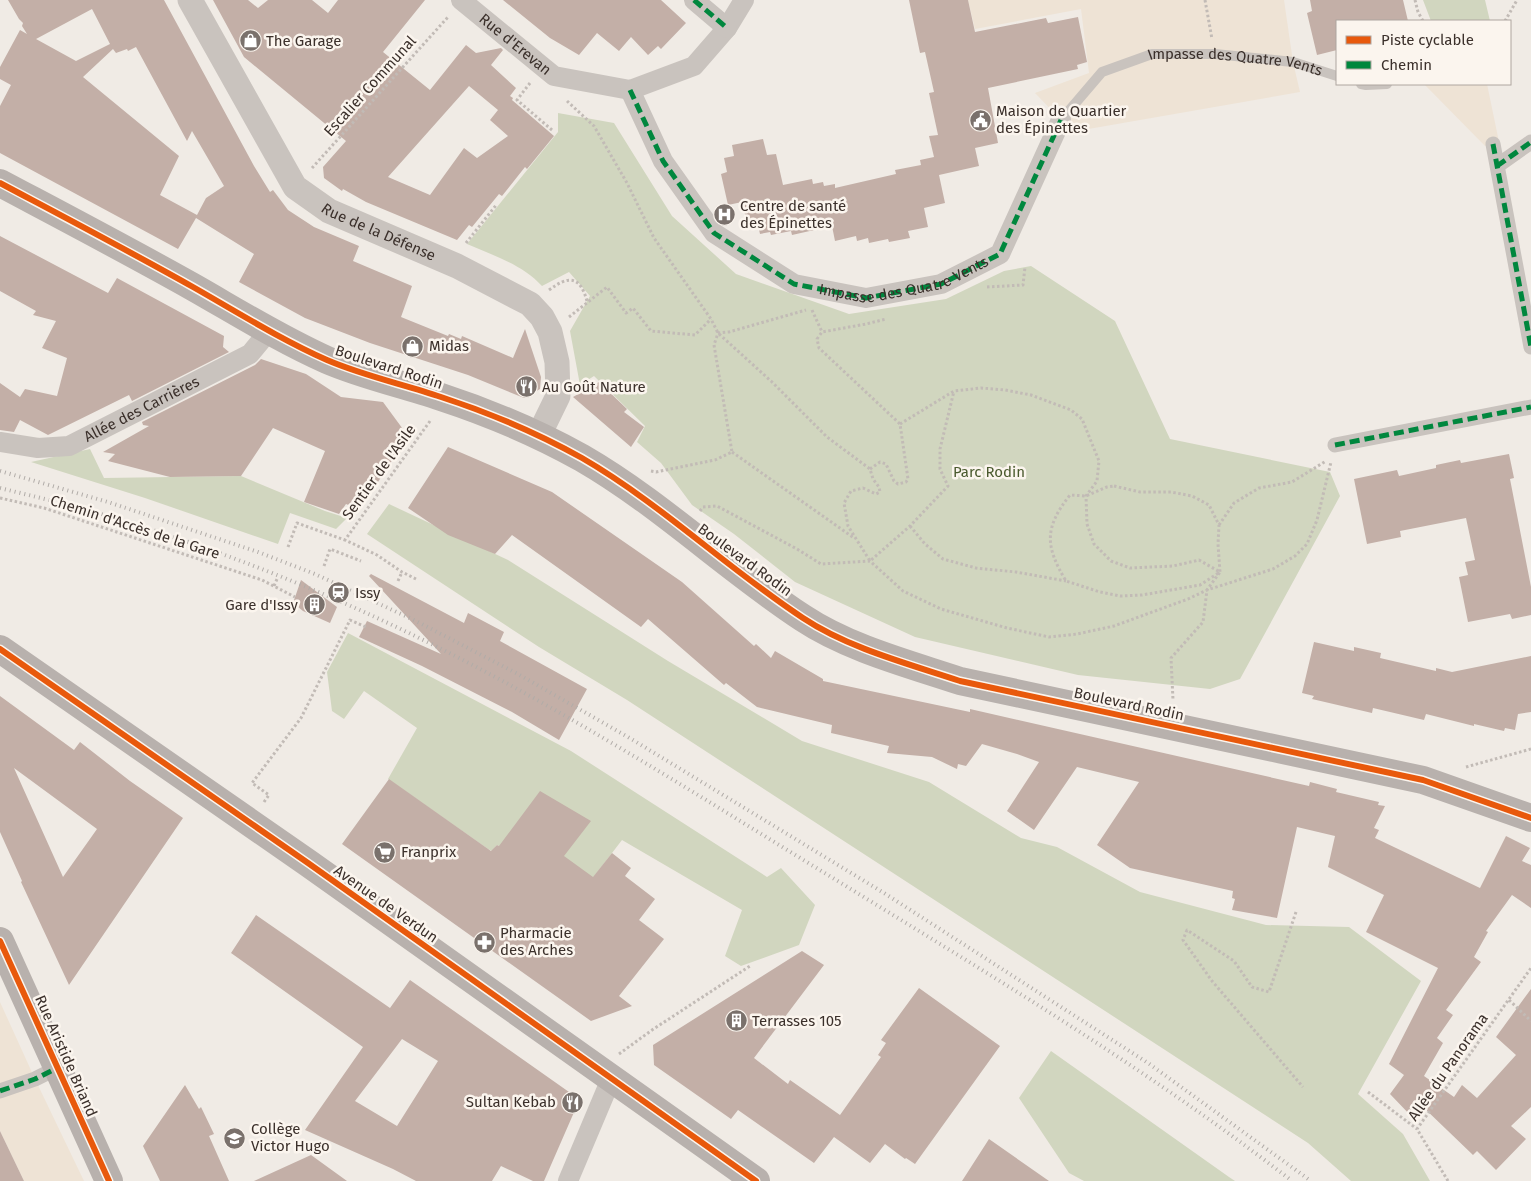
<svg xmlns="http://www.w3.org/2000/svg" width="1531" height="1181" font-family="'Fira Sans',sans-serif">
	<rect width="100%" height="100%" fill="#f0ebe5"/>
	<path fill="#d1d6bf" d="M1423,0H1485L1490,21H1431Z
		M558,113L614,123L672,216L736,274L849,314L946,299L1004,271L1031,266L1115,321L1170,439L1330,472L1340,496L1240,679L1210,689L1078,675L915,637L795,582L734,534L692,505L661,463L637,442L645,426L594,376L580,385L570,331L590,296L569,272L542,286C522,264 494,256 467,244L558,132Z
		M90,449L104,478L241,476L325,511L347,518L336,529L290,513L278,544L145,498L31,462Z
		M389,504L508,560L668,661L802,741L929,782L1021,838L1057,847L1140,892L1266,925L1349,927L1421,981L1358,1094L1403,1134L1430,1181H1351L1308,1143L627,700L539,647L367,534Z
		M348,633L571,751L767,877L781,868L815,905L799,945L741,966L725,956L742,910L622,840L569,909L499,846L497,845L492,851L488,849L388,779L417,728L364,691L344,719L332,711L327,672Z
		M1051,1051L1229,1177L1235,1181H1084L1069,1173L1019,1098Z"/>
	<path fill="#eee3d5" d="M968,0H1284L1293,62L1300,92L1077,131L1061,120L1035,93L1089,73L1081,9L975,29Z
		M1424,84H1487L1499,142L1485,146Z
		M0,1002L35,1079L84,1181H24L0,1131Z"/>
	<path fill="#c3afa7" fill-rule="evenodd" d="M8,0H110L92,9L110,0H164L254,166L270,192L273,190L288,210L314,227L359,246L353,261L412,286L401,317L448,336L449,334L461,339L462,336L513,358L525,329L541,377L540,389L524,398L468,375L370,343L305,318L239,282L254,254L196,218L178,249L0,153V106L11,85L0,79V67L20,30L27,34L22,26L23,23L19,19ZM92,9L110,44L76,61L36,39ZM136,47L187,141L192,131L224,186L206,198L197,215L160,195L179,156L83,77L113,49L116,53L127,49L128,51Z
		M213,0H248L258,8L268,0H312L328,13L338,0H425L383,52L430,90L466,45L476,53L501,48L503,50L491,65L516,88L510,96L513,98L512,100L554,136L527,169L525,167L502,196L499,194L472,227L469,225L457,240L366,202L343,189L342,191L324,178L323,167L346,141L244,57ZM469,86L498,110L490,120L508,136L477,158L464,148L430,195L388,177Z
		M503,0H661L686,23L661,49L658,46L648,55L631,37L619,51L597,33L579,55L550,38Z
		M909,0H968L975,32L1046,18L1048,23L1078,17L1087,62L1077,65L1078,69L988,88L998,143L975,148L979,166L939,175L945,203L924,208L928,227L908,231L910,238L889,242L888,239L869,243L868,238L857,241L856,236L835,241L832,226L792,235L791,231L771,235L770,232L760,234L758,225L748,227L742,202L728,205L721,174L727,172L724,158L734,156L732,145L763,139L767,155L776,154L783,185L812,179L813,184L823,182L824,186L835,184V188L896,174L895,170L921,165L920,160L934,157L929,136L938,135L929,93L934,92L925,52L920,53Z
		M1310,0H1403L1408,21H1337V50L1317,55L1307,13L1312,11Z
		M0,236L108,293L117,278L224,336L223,347L229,352L132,401L129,395L48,435L20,420L14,432L0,430V383L20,397L25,389L57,396L67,358L42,348L56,321L33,315L36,311L0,291Z
		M261,359L306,374L341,397L383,402L408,436L376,485L368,479L353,507L346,504L339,514L304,502L325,451L273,428L241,476L170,477L108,461L115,454L103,452L149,426L143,425L142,422L255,365Z
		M599,382L627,409L624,412L644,427L631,447L573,397Z
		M448,447L552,492L682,582L754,646L756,644L771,658L775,651L823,679V681L970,712V709L1309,786L1310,782L1337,789L1336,792L1379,802L1378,805L1385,806L1374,828L1379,830L1375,838L1480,888L1506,836L1530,848L1522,861L1531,865V908L1512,895L1486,931L1488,932L1474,957L1481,962L1446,1010L1453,1015L1437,1038L1443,1043L1424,1076L1454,1097L1462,1085L1477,1098L1516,1055L1496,1037L1531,989V1107L1511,1126L1526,1139L1496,1170L1477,1151L1473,1155L1422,1106L1413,1118L1390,1094L1404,1075L1389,1064L1438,968L1366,932L1384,895L1328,867L1335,836L1297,827L1277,918L1232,910L1235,899L1232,898L1233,891L1130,868L1097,845L1139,782L1077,767L1034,830L1007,811L1039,762L1017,754L982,744L966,766L958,764L957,769L932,757L887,753L889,746L831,733L832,725L757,707L726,683L724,685L648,619L641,627L512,535L495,554L448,535L408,508Z
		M1509,454L1514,478L1510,479L1531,587V615L1512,619L1510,614L1468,622L1459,577L1468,575L1465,562L1475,560L1466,518L1400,531L1401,537L1367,544L1354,479L1397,470L1399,476L1436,468V465L1460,460L1461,463Z
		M371,574L464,623L468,613L504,632L500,641L587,689L559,740L512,712L422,666L359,637L367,621L441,654L369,576Z
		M301,580L337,607L330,623L303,611L293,603Z
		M1314,642L1354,651V647L1381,653L1380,658L1436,671V668L1452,672L1531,656V712L1518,714L1515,730L1505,728L1504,731L1474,724V726L1426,714L1424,720L1373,708L1372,713L1312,699L1314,696L1302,693Z
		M0,696L74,750L80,742L130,781L183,818L69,985L21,882L22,881L0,832ZM14,768L97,829L63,877Z
		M389,779L491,851L497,845L499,846L540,791L591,821L564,856L593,877L612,853L631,868L625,876L655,899L639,920L664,939L619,996L632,1006L591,1021L342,844Z
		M256,915L390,1008L410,980L569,1092L575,1110L544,1181H533L501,1166L492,1181H416L393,1169L305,1130L363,1047L231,953ZM402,1039L438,1061L397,1126L355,1101Z
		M802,951L824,965L754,1058L788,1084L790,1080L840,1115L881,1057L878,1055L886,1043L881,1040L919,988L1000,1046L915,1164L906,1158L905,1159L885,1144L870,1163L834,1137L814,1163L738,1110L731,1119L654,1065L653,1045Z
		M185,1085L199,1109L201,1107L214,1134L209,1136L229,1181H160L143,1146Z
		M0,1131L24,1181H0Z
		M989,1139L1049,1181H962Z
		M311,1155L347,1181H254Z"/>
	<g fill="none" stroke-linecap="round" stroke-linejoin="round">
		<path stroke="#c2bbb6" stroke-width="3" stroke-dasharray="2.5 2.5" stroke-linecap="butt" d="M1205,0L1212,39
			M1415,0L1418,12L1423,21
			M1505,21L1517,0
			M530,83L517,100L552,130
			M567,101L594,126L627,183L654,238L711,319L718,333L772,382L827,437L870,469L873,479L879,487L880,492L876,494L863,488L851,491L844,503L848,526L870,561L910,526L948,486L940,469V449L954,391
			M312,168L448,17
			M466,243L497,204
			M987,287L1023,285L1025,267
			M549,290C569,275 580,276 587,301
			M812,310L822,332
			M569,317L607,287L626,313L633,308L651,331L695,335L711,319
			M900,424L954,391L981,388L1005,390L1031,395L1071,410L1082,419L1099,461L1097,481L1086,496L1087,524L1094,544L1111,561L1130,568L1173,566L1199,560L1220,572L1207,590L1203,622L1171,658L1173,700
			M732,452L854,538
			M870,469L880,462L886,464L894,481L898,484L906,482L908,479L900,424L819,348L817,339L822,332L866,324L886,319
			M651,471L656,472L715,460L732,452L714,345L718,333L729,332L806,310
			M1114,486L1140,492H1171L1192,496L1209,505L1219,525L1218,544L1220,572L1200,585L1142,595L1120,596L1100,592L1066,581C1045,546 1044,528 1070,495L1086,496L1107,487Z
			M0,498L44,508L262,580L295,597
			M700,511L703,507L717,506L797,549L821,564L870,561L903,591L941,609L1007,628L1049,637L1077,634L1114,626L1188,599L1207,590L1273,569L1295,556L1307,544L1317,520L1331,462
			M1219,525L1234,503L1259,488L1292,482L1326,461
			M910,526L925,544L943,559L976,568L1016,572L1066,581
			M288,547L297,523L345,540
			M324,566L330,549L361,561
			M416,579L402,572L377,555L345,540L430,421
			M398,581L402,572
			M274,586L277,579
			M1466,767L1531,749
			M264,802L269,795L252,783L301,718L350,620L366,627
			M1296,912L1269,992L1252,987L1234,961L1187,930L1183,940L1212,981L1303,1087
			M1509,1000L1531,1021
			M619,1054L652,1030L750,966
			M1368,1092L1417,1129
			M1448,1181L1417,1129L1531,968"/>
		<g stroke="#c9c3be" stroke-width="10">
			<path d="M1361,84L1366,85L1387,84"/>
			<path id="s1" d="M1061,120L1102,72L1152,54H1215L1293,62L1337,76"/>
		</g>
		<path stroke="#c9c3be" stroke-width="15" d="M1493,144L1531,347
			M1497,166L1531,142
			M1335,445L1531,407
			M0,1091L35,1079L57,1068"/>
		<g stroke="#c9c3be" stroke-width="20">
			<path id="s2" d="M461,0L554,76L630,90L694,66L727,28L744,0"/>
			<path d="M694,0L727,28"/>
			<path id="s3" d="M630,90L663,161L714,233L794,284L866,298L941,284L1000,254L1061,120"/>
			<path id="s4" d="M0,442L38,448L69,446L250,354L269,331"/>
			<path d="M568,1181L611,1079"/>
		</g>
		<path stroke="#c9c3be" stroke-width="25" id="s5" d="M190,0L295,187L329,211L457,266L530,304L542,317L550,332L557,362L558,396L539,435"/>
		<path stroke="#b8b1ad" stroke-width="28" d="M0,183C64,217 129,251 193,287C237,312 280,339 327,360C364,376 403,384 441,397C490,413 537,433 582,458C660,503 728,569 803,618C848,648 909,664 960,681L1423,780L1531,818
			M0,649L308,863L756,1181
			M0,941L109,1181"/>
		<path stroke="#b1aca8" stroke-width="4" stroke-dasharray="1 4" stroke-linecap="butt" d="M0,471L108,502L258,552L315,574L416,621L516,673L628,737L884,893L1148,1063L1311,1181
			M0,488C36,497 72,505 108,516C211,547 314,587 411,634C560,706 700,797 841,883C995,978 1149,1070 1292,1181"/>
		<path stroke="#00873e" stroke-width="5" stroke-dasharray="10 5" stroke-linecap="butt" d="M694,0L727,28
			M630,90L663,161L714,233L794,284L866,298L941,284L1000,254L1061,120
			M1493,144L1531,347
			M1497,166L1531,142
			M1335,445L1531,407
			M0,1091L35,1079L57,1068"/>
		<defs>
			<path id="cycleway" d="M0,183C64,217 129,251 193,287C237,312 280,339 327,360C364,376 403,384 441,397C490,413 537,433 582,458C660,503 728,569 803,618C848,648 909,664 960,681L1423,780L1531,818
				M0,649L308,863L756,1181
				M0,941L109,1181"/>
		</defs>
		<use href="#cycleway" stroke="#fbf5ee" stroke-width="9"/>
		<use href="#cycleway" stroke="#e8590c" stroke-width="6"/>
	</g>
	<defs>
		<symbol id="shop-disc" viewBox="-11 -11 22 22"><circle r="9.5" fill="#7a716c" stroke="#fbf5ee"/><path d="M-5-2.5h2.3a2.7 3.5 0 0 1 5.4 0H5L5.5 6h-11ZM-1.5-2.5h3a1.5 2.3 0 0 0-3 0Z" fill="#fff"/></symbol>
		<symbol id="civic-disc" viewBox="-11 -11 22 22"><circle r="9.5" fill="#7a716c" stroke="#fbf5ee"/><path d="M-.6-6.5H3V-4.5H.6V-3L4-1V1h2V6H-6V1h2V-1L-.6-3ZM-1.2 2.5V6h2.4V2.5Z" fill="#fff"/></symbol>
		<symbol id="hospital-disc" viewBox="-11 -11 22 22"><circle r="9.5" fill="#7a716c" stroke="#fbf5ee"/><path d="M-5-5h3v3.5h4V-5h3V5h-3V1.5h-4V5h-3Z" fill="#fff"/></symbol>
		<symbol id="restaurant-disc" viewBox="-11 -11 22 22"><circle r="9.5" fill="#7a716c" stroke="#fbf5ee"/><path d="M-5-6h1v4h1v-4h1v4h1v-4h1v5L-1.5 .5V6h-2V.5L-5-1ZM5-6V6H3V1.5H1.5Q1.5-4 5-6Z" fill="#fff"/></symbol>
		<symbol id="station-disc" viewBox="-11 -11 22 22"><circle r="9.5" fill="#7a716c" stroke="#fbf5ee"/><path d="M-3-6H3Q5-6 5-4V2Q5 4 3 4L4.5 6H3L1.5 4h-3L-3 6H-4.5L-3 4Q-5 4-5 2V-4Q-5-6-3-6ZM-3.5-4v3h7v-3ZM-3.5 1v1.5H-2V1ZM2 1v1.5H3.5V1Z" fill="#fff"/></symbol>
		<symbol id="building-disc" viewBox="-11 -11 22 22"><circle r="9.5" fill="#7a716c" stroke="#fbf5ee"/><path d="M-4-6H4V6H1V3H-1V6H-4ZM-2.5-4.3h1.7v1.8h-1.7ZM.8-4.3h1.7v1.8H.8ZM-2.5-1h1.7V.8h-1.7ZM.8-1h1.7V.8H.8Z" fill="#fff"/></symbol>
		<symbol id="supermarket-disc" viewBox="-11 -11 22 22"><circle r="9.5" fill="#7a716c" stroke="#fbf5ee"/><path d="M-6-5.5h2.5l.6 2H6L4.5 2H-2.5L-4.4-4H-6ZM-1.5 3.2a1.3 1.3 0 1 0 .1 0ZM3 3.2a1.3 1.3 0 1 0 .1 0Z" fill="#fff"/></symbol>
		<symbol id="pharmacy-disc" viewBox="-11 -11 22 22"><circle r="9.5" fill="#7a716c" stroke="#fbf5ee"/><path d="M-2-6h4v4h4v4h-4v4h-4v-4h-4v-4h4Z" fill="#fff"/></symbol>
		<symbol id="school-disc" viewBox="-11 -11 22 22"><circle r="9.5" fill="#7a716c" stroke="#fbf5ee"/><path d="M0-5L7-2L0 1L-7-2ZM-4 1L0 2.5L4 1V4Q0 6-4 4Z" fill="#fff"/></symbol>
	</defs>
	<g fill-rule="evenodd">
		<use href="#shop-disc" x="238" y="28" width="25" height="25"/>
		<use href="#civic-disc" x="968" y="108" width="25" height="25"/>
		<use href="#hospital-disc" x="712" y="202" width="25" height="25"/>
		<use href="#shop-disc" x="400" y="334" width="25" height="25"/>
		<use href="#restaurant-disc" x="514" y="374" width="25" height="25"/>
		<use href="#station-disc" x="326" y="580" width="25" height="25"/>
		<use href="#building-disc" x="302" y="592" width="25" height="25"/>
		<use href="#supermarket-disc" x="372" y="840" width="25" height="25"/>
		<use href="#pharmacy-disc" x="472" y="930" width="25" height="25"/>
		<use href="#building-disc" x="724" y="1008" width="25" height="25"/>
		<use href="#restaurant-disc" x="560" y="1090" width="25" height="25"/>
		<use href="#school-disc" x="222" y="1126" width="25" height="25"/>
	</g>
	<g text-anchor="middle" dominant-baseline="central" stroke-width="5" stroke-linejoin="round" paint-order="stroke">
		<g font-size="15" fill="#3b302b" stroke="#fbf5ee" text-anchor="start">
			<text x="266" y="41">The Garage</text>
			<text x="996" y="111">Maison de Quartier<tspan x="996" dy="17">des Épinettes</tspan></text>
			<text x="740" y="206">Centre de santé<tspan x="740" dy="17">des Épinettes</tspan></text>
			<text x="429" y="346">Midas</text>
			<text x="542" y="387">Au Goût Nature</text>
			<text x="355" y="593">Issy</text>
			<text x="298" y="605" text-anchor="end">Gare d'Issy</text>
			<text x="401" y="852">Franprix</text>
			<text x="500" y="933">Pharmacie<tspan x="500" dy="17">des Arches</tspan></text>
			<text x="752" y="1021">Terrasses 105</text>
			<text x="556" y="1102" text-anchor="end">Sultan Kebab</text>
			<text x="251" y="1129">Collège<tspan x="251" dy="17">Victor Hugo</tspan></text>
		</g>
		<g font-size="15" fill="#3b302b" stroke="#fbf5ee">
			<text stroke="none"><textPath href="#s2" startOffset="70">Rue d'Erevan</textPath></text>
			<text stroke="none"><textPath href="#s1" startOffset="200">Impasse des Quatre Vents</textPath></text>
			<text transform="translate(370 86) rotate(-48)">Escalier Communal</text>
			<text stroke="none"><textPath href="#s5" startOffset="310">Rue de la Défense</textPath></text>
			<text stroke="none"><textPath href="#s3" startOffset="375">Impasse des Quatre Vents</textPath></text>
			<text transform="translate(389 367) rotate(18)">Boulevard Rodin</text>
			<text stroke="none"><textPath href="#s4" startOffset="151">Allée des Carrières</textPath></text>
			<text transform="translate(379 472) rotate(-54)">Sentier de l'Asile</text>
			<text transform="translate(135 527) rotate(18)">Chemin d'Accès de la Gare</text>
			<text transform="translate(745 560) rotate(36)">Boulevard Rodin</text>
			<text transform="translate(1129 704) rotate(12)">Boulevard Rodin</text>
			<text transform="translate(386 904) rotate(35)">Avenue de Verdun</text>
			<text transform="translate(66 1056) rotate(66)">Rue Aristide Briand</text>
			<text transform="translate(1448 1067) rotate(-55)">Allée du Panorama</text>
		</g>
		<g font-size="15" fill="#4a5a2e" stroke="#fbf5ee">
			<text x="989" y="472">Parc Rodin</text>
		</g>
	</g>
	<rect x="1336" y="20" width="175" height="65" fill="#fbf5ee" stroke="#aea6a0"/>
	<rect x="1346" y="36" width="25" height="8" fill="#e8590c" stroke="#aea6a0"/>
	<text x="1381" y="45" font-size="15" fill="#3b302b">Piste cyclable</text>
	<rect x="1346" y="61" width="25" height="8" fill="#00873e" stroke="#aea6a0"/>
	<text x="1381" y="70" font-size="15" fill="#3b302b">Chemin</text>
</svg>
